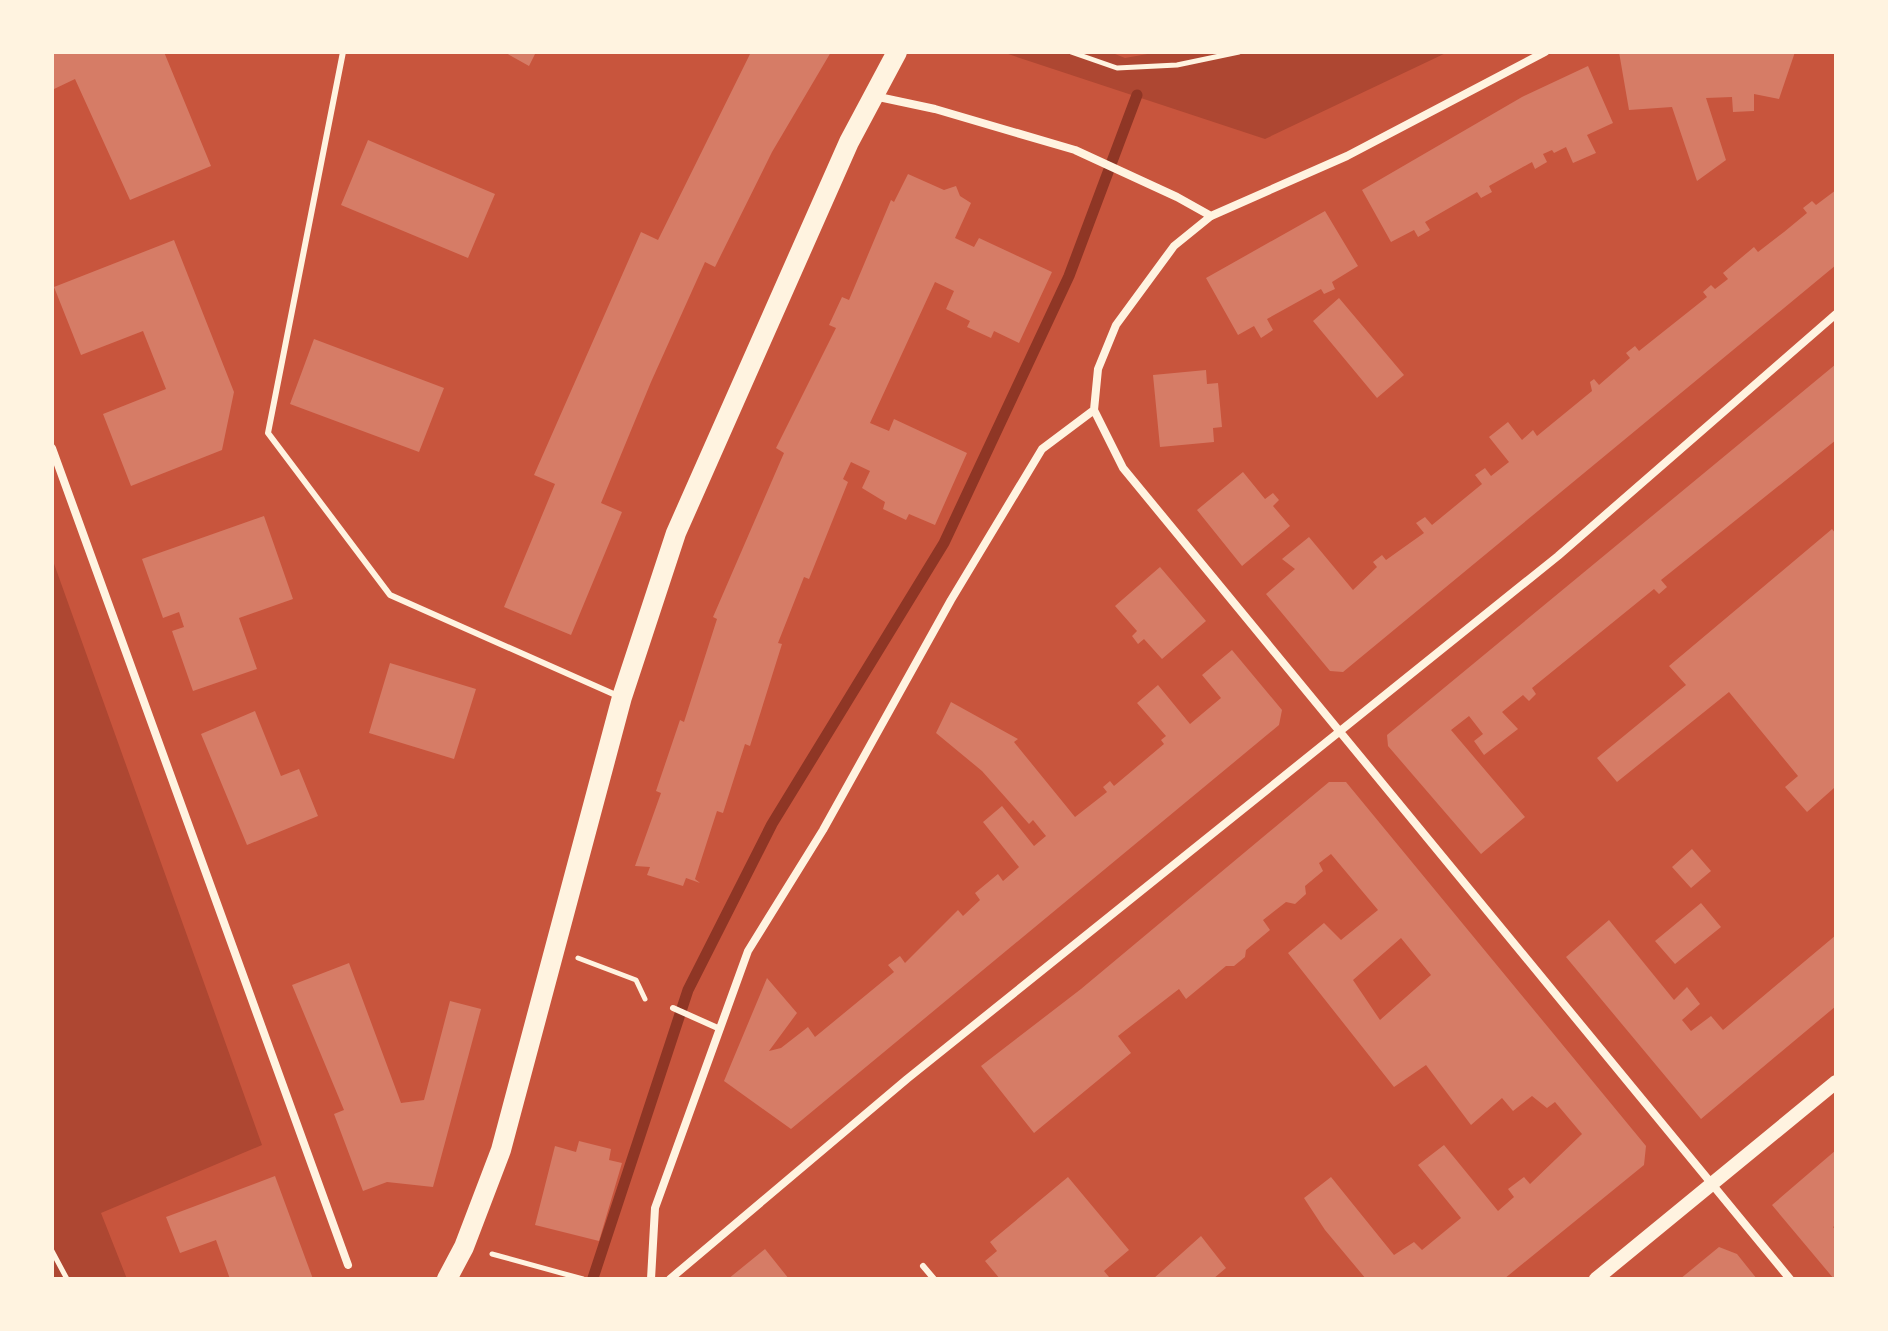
<svg xmlns="http://www.w3.org/2000/svg" width="1888" height="1331" font-family="Merriweather,serif">
	<rect width="100%" height="100%" fill="#c8553d"/>
	<path fill="#ae4732" d="M1002,52H1110L1125,58L1159,52H1448L1265,139Z
		M52,558L262,1145L101,1213L127,1279H52Z"/>
	<g fill="none" stroke-linecap="round" stroke-linejoin="round">
		<path stroke="#8f3625" stroke-width="11" d="M593,1278L688,990L772,824L944,543L1069,276L1137,95"/>
	</g>
	<path fill="#d67c66" fill-rule="evenodd" d="M52,52H164L211,166L130,200L75,79L52,90Z
		M504,52H536L529,66Z
		M751,52H831L772,152L715,267L705,262L651,382L601,503L622,512L571,635L504,607L555,484L534,475L641,232L658,240Z
		M1619,52H1795L1779,99L1754,94V111L1733,112L1732,97L1706,98L1726,160L1697,181L1672,107L1629,110Z
		M1588,66L1613,123L1587,135L1596,153L1573,163L1566,147L1554,153L1552,150L1543,154L1547,162L1535,169L1532,162L1489,186L1492,192L1481,198L1477,192L1425,222L1430,230L1418,237L1414,230L1391,242L1362,190L1522,97Z
		M368,140L495,194L468,258L341,205Z
		M908,174L944,190L956,186L960,196L971,203L955,238L974,247L979,238L1052,272L1019,343L994,331L991,338L967,327L970,321L946,309L954,291L935,282L870,423L889,431L894,419L967,453L935,525L909,514L906,520L883,509L885,502L862,488L870,471L851,462L843,479L848,482L809,579L804,577L778,643L782,644L750,746L745,744L723,813L717,811L695,879L700,883L686,878L683,886L647,875L650,867L635,866L661,793L656,791L680,720L684,722L717,619L713,617L784,453L776,448L836,328L829,325L842,297L849,300L891,200L894,202Z
		M1836,190V265L1343,672L1330,671L1266,594L1295,569L1282,559L1309,537L1353,590L1377,567L1373,562L1382,555L1386,560L1424,533L1416,523L1425,517L1432,525L1482,484L1475,475L1485,468L1491,476L1509,462L1489,437L1508,422L1522,440L1533,430L1537,436L1592,391L1590,382L1594,379L1599,385L1630,358L1626,353L1635,346L1639,351L1707,297L1703,292L1711,285L1715,289L1728,279L1723,273L1754,247L1758,252L1784,232L1807,213L1803,208L1812,201L1816,205Z
		M1325,211L1358,266L1332,282L1335,289L1324,294L1321,289L1267,319L1273,330L1261,338L1254,326L1238,335L1206,278Z
		M174,240L234,392L222,450L131,486L103,414L166,389L143,331L81,355L54,287Z
		M1339,298L1404,375L1377,398L1313,321Z
		M314,339L444,388L419,452L290,404Z
		M1836,364V440L1661,580L1667,587L1659,594L1654,589L1532,688L1536,694L1529,701L1523,695L1502,712L1518,729L1484,755L1474,741L1483,734L1469,716L1451,730L1525,817L1481,854L1388,746L1387,735Z
		M1206,370L1207,384L1218,383L1222,427L1213,428L1214,442L1160,447L1153,375Z
		M1243,472L1265,499L1273,493L1279,500L1273,506L1290,526L1242,566L1197,510Z
		M264,516L293,599L239,618L257,669L193,691L172,631L184,627L179,612L163,618L142,559Z
		M1832,529L1836,534V791L1834,788L1807,812L1785,787L1798,776L1729,692L1617,782L1597,758L1686,685L1669,666Z
		M1160,567L1206,621L1162,659L1144,639L1138,644L1132,636L1137,631L1115,606Z
		M1232,650L1282,710L1279,725L791,1129L724,1081L767,978L797,1013L769,1051L781,1048L808,1027L815,1037L894,972L888,965L900,956L905,963L958,910L963,916L980,900L975,893L998,874L1003,881L1019,867L983,822L1002,806L1034,846L1046,836L1033,820L1029,824L982,771L936,733L951,702L1018,739L1014,742L1075,817L1107,792L1103,787L1110,781L1114,786L1164,744L1161,740L1166,736L1137,703L1158,685L1190,724L1221,698L1202,675Z
		M390,663L476,689L454,759L369,733Z
		M255,711L281,776L299,769L318,816L247,845L201,734Z
		M1329,782H1346L1646,1146L1644,1165L1504,1279H1366L1325,1230L1304,1198L1331,1177L1394,1255L1414,1242L1422,1250L1461,1218L1418,1165L1444,1145L1498,1211L1514,1197L1508,1189L1524,1177L1530,1184L1582,1134L1555,1102L1547,1108L1532,1096L1513,1111L1502,1098L1471,1125L1426,1065L1394,1087L1288,953L1324,923L1341,940L1378,910L1331,854L1319,863L1323,871L1305,886L1306,894L1295,904L1286,902L1263,920L1270,930L1246,950L1245,957L1234,966H1226L1186,999L1179,989L1118,1036L1131,1053L1034,1133L981,1066L1081,989ZM1401,938L1431,975L1380,1020L1353,980Z
		M1692,849L1711,871L1691,888L1672,867Z
		M1701,903L1721,927L1675,964L1655,941Z
		M1609,920L1674,1000L1687,987L1700,1004L1682,1020L1691,1031L1711,1016L1723,1030L1836,935V1006L1701,1119L1566,957Z
		M349,963L401,1103L424,1100L450,1001L481,1009L433,1187L387,1182L363,1191L334,1114L344,1110L292,985Z
		M579,1141L611,1149L609,1160L622,1163L599,1241L535,1225L555,1146L576,1152Z
		M1836,1150V1225L1833,1227L1836,1231V1279H1834L1772,1205Z
		M275,1176L313,1279H230L216,1240L180,1253L166,1217Z
		M1068,1177L1129,1250L1104,1271L1109,1277L1106,1279H1000L985,1261L997,1251L990,1242Z
		M1201,1236L1226,1268L1213,1279H1153Z
		M1719,1247L1737,1254L1757,1279H1680Z
		M765,1249L789,1279H728Z"/>
	<g fill="none" stroke-linecap="round" stroke-linejoin="round">
		<path stroke="#fff3e0" stroke-width="5" d="M1071,52L1117,68L1177,65L1239,52
			M578,958L636,980L645,999
			M52,1251L67,1279
			M492,1254L583,1279"/>
		<path stroke="#fff3e0" stroke-width="6" d="M343,52L268,433L390,595L618,696
			M673,1008L720,1029
			M923,1266L934,1279"/>
		<path stroke="#fff3e0" stroke-width="8" d="M874,96L935,109L1075,150L1177,197L1211,216
			M1094,410L1123,468L1790,1279
			M52,448L348,1265
			M651,1279L655,1208L748,951L823,830L951,600L1042,449L1094,410L1098,369L1116,325L1174,246L1211,216L1347,156L1545,52
			M670,1279L907,1079L1558,556L1836,314"/>
		<path stroke="#fff3e0" stroke-width="14" d="M1596,1279L1836,1082"/>
		<path stroke="#fff3e0" stroke-width="20" d="M447,1279L464,1247L501,1150L622,697L676,533L849,142L897,52"/>
	</g>
	<rect width="1888" height="1331" fill="none" stroke="#fff3e0" stroke-width="108"/>
</svg>
